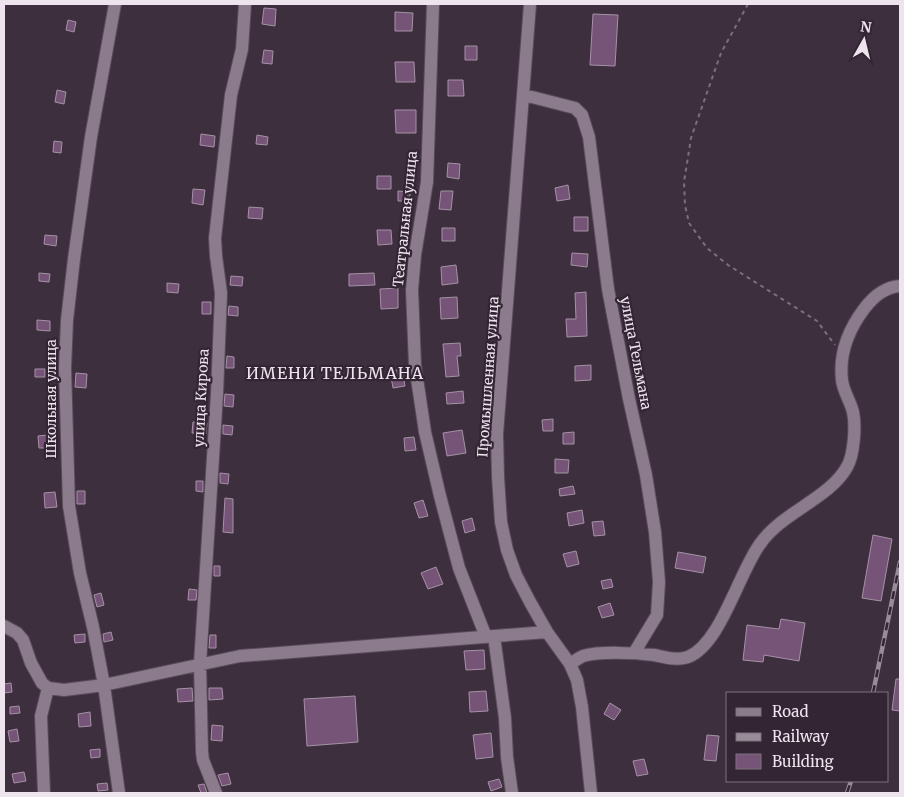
<svg xmlns="http://www.w3.org/2000/svg" width="904" height="797" font-family="Merriweather,serif">
	<rect width="100%" height="100%" fill="#3e2f3f"/>
	<path fill="#765478" stroke="#a492a5" d="M264,8L276,9L275,26L262,24Z
		M395,12L413,13L412,31H395Z
		M593,14L618,15L615,66L590,65Z
		M68,20L76,22L74,32L66,30Z
		M465,46H477V60H465Z
		M264,50L273,51L272,64L262,63Z
		M395,62H414L415,82H396Z
		M448,80H463L464,96H448Z
		M57,90L66,92L64,104L55,102Z
		M395,110H416V133H396Z
		M201,134L215,136L214,147L200,145Z
		M257,135L268,137L267,145L256,144Z
		M54,141L62,142L61,153L53,152Z
		M448,163L460,164L459,179L447,177Z
		M377,176H391V189H377Z
		M568,185L570,199L557,201L555,188Z
		M193,189L205,190L203,205L192,203Z
		M398,191L410,192V201H398Z
		M441,191H453L451,210L439,209Z
		M249,207L263,208L262,219L248,218Z
		M574,217H588V231H574Z
		M442,228H455V241H442Z
		M377,230H391L392,244L378,245Z
		M45,235L57,236L56,246L44,244Z
		M572,253L588,254L587,267L571,265Z
		M456,265L458,283L442,285L441,267Z
		M39,273L50,274L49,282L39,281Z
		M374,273L375,285L349,286V274Z
		M231,276L243,277L242,286L230,285Z
		M167,283L179,284L178,293L167,292Z
		M398,288V308L381,309L380,289Z
		M586,292L587,336L567,337L566,319H576L575,293Z
		M457,297L458,318L441,319L440,298Z
		M202,302H211V314H202Z
		M229,306L238,307V316L228,315Z
		M37,320L50,321V331L37,330Z
		M460,343L461,356H457L459,376L446,377L443,344Z
		M227,356L234,357V368H226Z
		M591,365V380L575,381V366Z
		M35,369H45V377H35Z
		M402,369L405,386L393,388L390,371Z
		M76,373L87,374L86,388L75,387Z
		M463,391L464,403L447,404L446,393Z
		M225,394L234,395L233,407L224,406Z
		M553,419V431H543L542,420Z
		M193,422L207,423L206,434L192,433Z
		M223,425L233,426L232,435L223,434Z
		M462,430L466,453L447,456L443,433Z
		M574,432V444H563V433Z
		M48,435V448H39L38,436Z
		M414,437L416,450L405,451L404,438Z
		M555,459L569,460L568,473H555Z
		M220,473L229,474L228,484L220,483Z
		M196,481H203V492L196,491Z
		M573,486L575,494L560,496L559,489Z
		M77,491H85V504H77Z
		M55,492L57,507L45,508L44,493Z
		M225,498L233,499V533L223,532Z
		M423,500L428,516L419,518L414,503Z
		M582,510L584,523L569,526L567,513Z
		M472,518L475,530L465,533L462,521Z
		M603,521L605,535L594,536L592,522Z
		M873,535L892,539L881,601L862,598Z
		M576,551L579,564L567,567L563,554Z
		M678,552L706,557L703,573L675,568Z
		M214,566H220V576H214Z
		M436,567L443,584L428,589L421,573Z
		M611,579L613,587L603,589L601,581Z
		M189,589L197,590L196,600H188Z
		M101,593L104,605L97,607L94,595Z
		M610,603L614,615L602,618L598,607Z
		M781,619L805,623L799,661L764,655L763,662L743,660L747,625L779,629Z
		M111,632L113,640L104,642L103,634Z
		M85,634V642L75,643L74,635Z
		M210,635H216V648H209Z
		M484,650L485,669L466,670L464,651Z
		M896,679H900V711L892,710Z
		M11,683L12,692L4,693V684Z
		M192,688L193,701L178,702L177,689Z
		M209,688H222L223,699L209,700Z
		M486,691L488,711L470,712L469,692Z
		M355,696L358,742L307,746L304,699Z
		M610,703L621,710L614,720L604,714Z
		M19,706L20,713L10,714V707Z
		M90,712L91,726L79,727L78,714Z
		M212,725L223,726L222,741L211,740Z
		M17,729L19,741L10,742L8,731Z
		M491,733L493,757L476,759L473,735Z
		M707,735L719,736L716,761L704,760Z
		M100,749V757L91,758L90,750Z
		M644,759L648,774L637,776L633,761Z
		M24,772L26,781L14,783L12,774Z
		M228,773L231,784L222,786L218,775Z
		M499,779L502,787L491,791L488,782Z
		M107,783L108,790L98,791L97,784Z
		M204,784L207,793H201L198,785Z"/>
	<g fill="none" stroke-linecap="round" stroke-linejoin="round">
		<defs>
			<path id="minor" d="M115,4L91,137L74,259L67,320L65,368L69,506L80,573L93,627L104,685L119,793
				M433,4L427,182L415,255L412,290L415,365L425,432L440,496L459,568L486,637
				M530,4L497,434L498,477L501,522L507,550L516,575L530,602L547,632L570,664L577,680L582,707L591,793
				M524,95L575,108L582,115L589,137L608,289L629,399L646,475L655,532L659,582L657,615L634,653
				M4,626L17,633L23,640L31,663L42,683L48,688L64,690L104,685L240,656L547,632
				M494,636L505,718L507,757L512,793
				M570,664C574,662 578,658 583,656C600,651 636,653 654,655C665,657 677,661 688,657C721,644 739,572 760,544C782,512 829,499 847,467C854,455 856,426 853,412C850,400 843,391 842,380C839,354 849,329 864,309C873,297 884,287 900,286
				M44,793L41,716L48,688
				M216,793L203,760L202,752L200,664L217,394L221,293L216,256L215,238L231,95L242,49L245,4"/>
		</defs>
		<use href="#minor" stroke="#594c59" stroke-width="14"/>
		<path stroke="#7c6f7d" stroke-width="2" stroke-dasharray="4 4" stroke-linecap="butt" d="M748,4L721,53L691,138L684,182L685,205L689,223L707,248L728,265L817,321L835,345"/>
		<use href="#minor" stroke="#8c7b8d" stroke-width="12"/>
		<defs>
			<path id="rail" d="M873,693L900,562
				M847,793L851,781"/>
		</defs>
		<use href="#rail" stroke="#988c99" stroke-width="4.5"/>
		<use href="#rail" stroke="#342534" stroke-width="2.5" stroke-dasharray="8" stroke-linecap="butt"/>
	</g>
	<g text-anchor="middle" dominant-baseline="central" stroke-width="4.5" stroke-linejoin="round" paint-order="stroke">
		<g font-size="14" fill="#ede4ee" stroke="#342534">
			<text transform="translate(405 219) rotate(-84)">Театральная улица</text>
			<text transform="translate(636 353) rotate(79)">улица Тельмана</text>
			<text transform="translate(488 377) rotate(-86)">Промышленная улица</text>
			<text transform="translate(201 398) rotate(-87)">улица Кирова</text>
			<text transform="translate(51 399) rotate(-90)">Школьная улица</text>
		</g>
		<g font-size="16" letter-spacing="1" fill="#ede4ee" stroke="#342534">
			<text x="335" y="373">ИМЕНИ ТЕЛЬМАНА</text>
		</g>
	</g>
	<rect width="904" height="797" fill="none" stroke="#ede4ee" stroke-width="10"/>
	<rect x="726" y="692" width="162" height="90" fill="#342534" stroke="#7e717e"/>
	<rect x="736" y="708" width="25" height="8" fill="#8c7b8d" stroke="#7e717e"/>
	<text x="772" y="717" font-size="15" fill="#ede4ee">Road</text>
	<rect x="736" y="733" width="25" height="8" fill="#988c99" stroke="#7e717e"/>
	<text x="772" y="742" font-size="15" fill="#ede4ee">Railway</text>
	<rect x="736" y="754" width="25" height="15" fill="#765478" stroke="#7e717e"/>
	<text x="772" y="767" font-size="15" fill="#ede4ee">Building</text>
	<g transform="translate(864 40) rotate(8)" stroke="#342534" stroke-width="4" paint-order="stroke">
	<path d="M0-4L9 19L0 12L-9 19Z" fill="#ede4ee"/>
	<text y="-8" font-size="14" font-weight="bold" text-anchor="middle" fill="#ede4ee">N</text>
	</g>
</svg>
